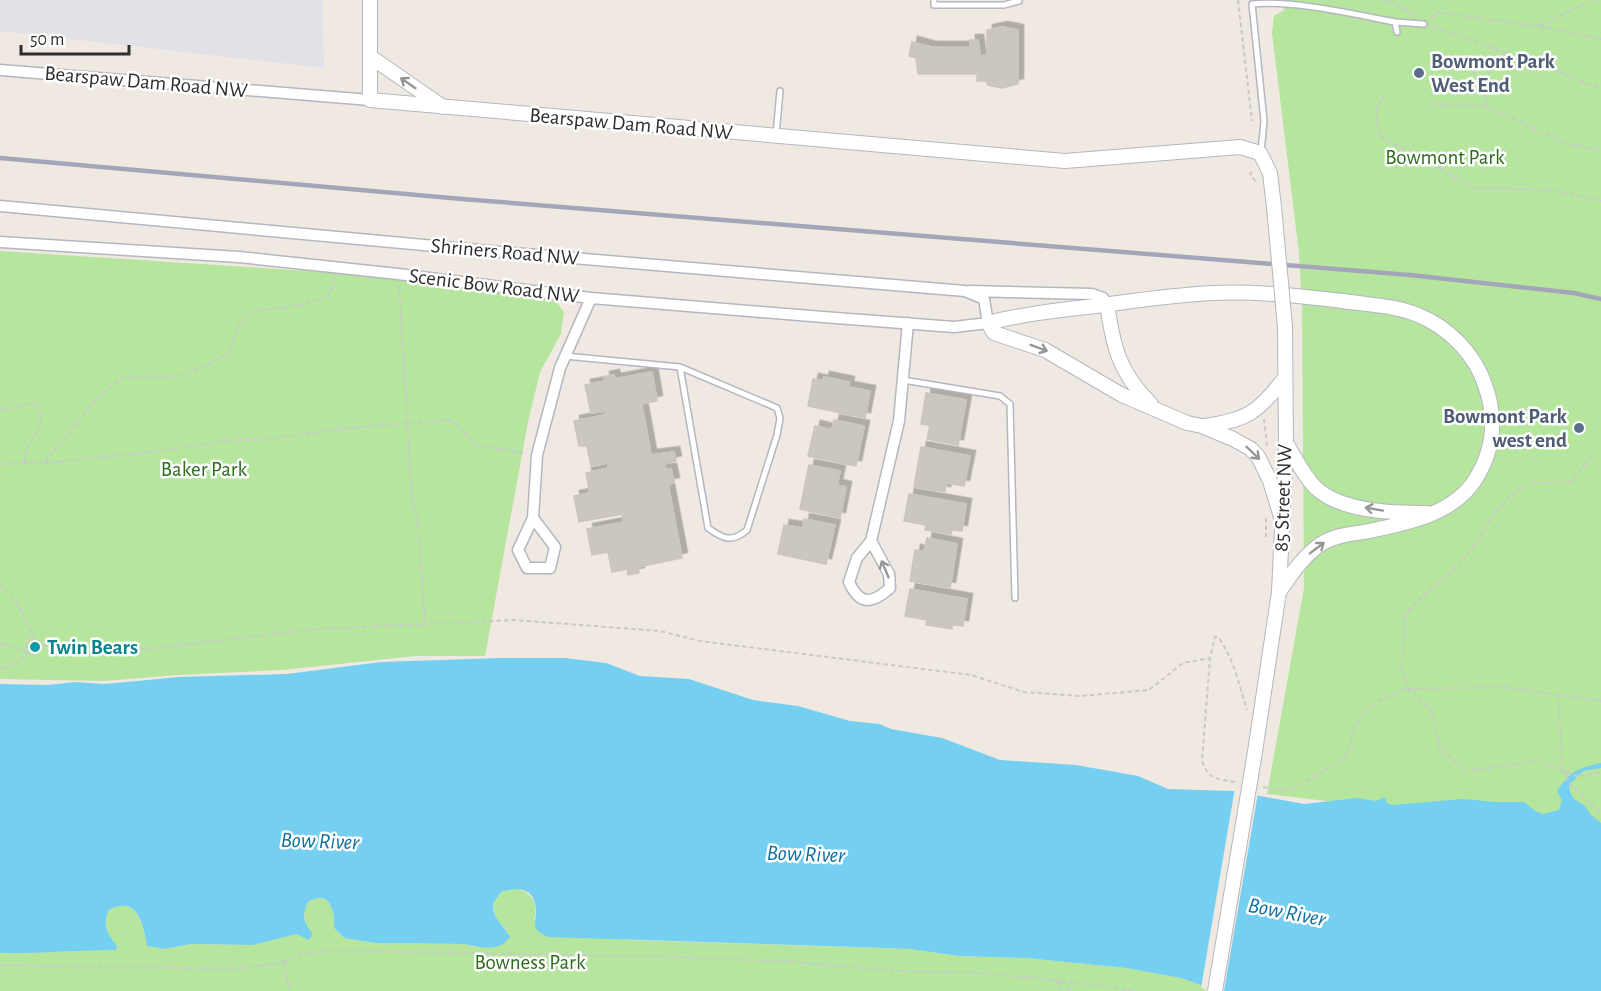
<svg xmlns="http://www.w3.org/2000/svg" width="1601" height="991" font-family="'Alegreya Sans',sans-serif">
	<defs>
		<filter id="shadow"><feDropShadow dx="5.5" dy="-5.5" stdDeviation="0" flood-color="#0004"/></filter>
	</defs>
	<rect width="100%" height="100%" fill="#efe9e1"/>
	<path fill="#e3e1e8" d="M0,0H322L324,68L0,31Z"/>
	<path fill="#b6e59e" d="M1282,0H1601V842L1581,832L1267,794L1304,588L1302,309L1299,253L1272,33L1274,16L1284,10Z
		M0,251L370,275L553,298L564,312L561,334L540,372L528,422L485,656H416L282,670L178,675L104,681L0,679Z
		M514,888C532,892 539,902 534,920L626,940L910,949L958,956L1026,958L1126,968L1181,978L1220,991H0V953C39,954 77,950 116,949L117,946C107,933 102,925 109,910C138,895 143,924 147,946L165,949L191,944L253,945L297,934L306,927L304,911L308,902C330,889 335,911 334,928L344,938L375,943L464,944L476,947L506,929L496,920L493,905L501,892Z"/>
	<path fill="#75cff0" d="M501,658H565L606,663L640,676L689,679L753,700L798,706L850,721L879,724L891,729L942,738L1000,760L1076,765L1138,776L1168,789L1233,791L1304,804L1357,798L1376,801L1385,797L1387,803L1392,805L1463,799L1496,802H1524L1535,811L1543,814L1559,810L1562,800L1557,791C1571,771 1576,769 1601,763V768L1583,771L1570,784L1569,789L1573,798L1585,806L1591,815L1601,823V991H1218L1181,978L1126,968L1026,958L958,956L910,949L854,947L548,937C530,929 536,924 536,910C535,887 517,887 501,892L493,904C493,920 503,924 510,937C500,952 480,948 464,944L375,943L344,938L334,928C335,911 330,889 308,902C302,914 303,922 312,933L311,938L308,940L297,934L253,945L191,944L165,949L147,946C143,924 138,895 109,910C102,925 107,933 117,946L116,950C77,950 39,954 0,953V684L48,685L75,682L105,684L179,677L287,674L381,662Z"/>
	<path fill="#efe9e1" d="M1235,788L1258,793L1224,991H1209L1201,988Z"/>
	<path fill="#cbc7bf" stroke="#cbc5ba" stroke-width="1.5" filter="url(#shadow)" d="M1002,27L1018,30V84L1002,88L988,85L986,81H977V74H918L916,58L909,56L912,42L931,47H970V40H978L980,55H987V30Z
		M652,372L657,401L631,406L632,408L642,406L651,455L674,452L676,461L664,464L665,469H671L674,483L668,484L682,558L638,567L639,573L628,575L627,569L612,572L608,552L592,555L587,529L624,522L622,514L579,522L574,496L590,493L586,473L609,468L608,463L591,466L587,446H579L574,421L605,415V411L591,413L585,385L605,381L604,377L614,375L615,379Z
		M824,377L849,382L848,387L870,391L865,418L808,406L813,379L823,381Z
		M926,393L966,400L958,445L927,439L930,425L921,424Z
		M834,420L864,426L856,466L808,456L815,426L832,430Z
		M921,447L970,456L964,486L946,483L945,492L914,487Z
		M809,465L840,471L837,485L846,487L840,518L800,509Z
		M909,494L966,504L962,531L952,530L951,534L925,530L926,525L904,521Z
		M804,519L835,525L826,564L778,554L784,525L803,528Z
		M927,538L957,544L950,588L910,581L915,550L924,552Z
		M910,589L967,599L963,626L952,625V629L926,625L927,620L905,616Z"/>
	<g fill="none" stroke-linecap="round" stroke-linejoin="round">
		<defs>
			<path id="service" d="M934,0V5H1004L1019,1
				M1395,22L1424,24
				M776,135L780,91
				M1261,152L1264,121L1252,4C1293,0 1353,14 1395,22L1397,32
				M565,356L680,367L777,408L780,418L777,435L747,530C732,543 723,539 708,528L680,367
				M903,380L1000,396L1010,404L1015,598"/>
			<path id="minor" d="M0,70L370,100
				M0,206L489,251L965,291L984,299L988,323L954,327L823,317L591,298L398,274L239,257L0,242
				M970,291L1092,294L1103,298L1107,304
				M533,518L555,547L550,568H527L518,550L533,518L537,455L560,368L591,298
				M871,541L889,574L890,588C872,604 860,606 849,582L857,558L871,541L899,421L908,323"/>
			<path id="tertiary" d="M370,0V100L1065,161L1240,147L1260,153L1270,173L1274,207
				M371,57L443,107
				M1107,304C1113,346 1119,373 1151,404
				M1204,426C1249,420 1257,412 1285,378
				M1286,443C1295,457 1303,475 1315,487C1340,512 1394,513 1427,513
				M1279,592C1291,575 1303,556 1321,544C1333,536 1349,534 1364,532C1402,524 1452,516 1475,480C1494,450 1497,418 1485,385C1475,354 1448,327 1418,315C1395,305 1367,305 1343,301C1300,296 1255,291 1212,293C1172,295 1134,301 1095,306C1059,310 1023,314 988,323L994,333L1045,350L1122,395L1187,423L1202,426L1233,439L1251,449L1259,458L1270,481L1282,520
				M1254,758L1279,592L1286,443L1285,327"/>
		</defs>
		<use href="#service" stroke="#b4b7c1" stroke-width="8"/>
		<use href="#minor" stroke="#b4b7c1" stroke-width="13"/>
		<use href="#tertiary" stroke="#b4b7c1" stroke-width="16"/>
		<path stroke="#c9c9c9" stroke-width="2" stroke-dasharray="4.5 3" stroke-linecap="butt" d="M1238,0L1252,121
			M1382,0L1396,4L1412,14
			M1431,18L1438,12L1542,27L1601,39
			M1432,26L1601,88
			M1540,26L1577,7L1597,0
			M1444,60L1454,66L1468,68L1482,79L1505,54
			M1482,79L1487,106
			M1384,94L1376,110L1380,136L1475,188L1553,190L1601,201
			M1432,104L1487,106L1565,143L1601,150
			M1252,172L1250,174L1256,182
			M399,285L412,500L418,522L425,623
			M0,409C13,409 23,404 36,403C51,429 25,436 25,462
			M1264,419L1267,446
			M1591,457L1571,482L1530,483L1512,494L1492,516L1478,540L1459,565L1419,599L1405,616L1402,671L1409,689L1432,710L1440,749L1467,771L1536,761L1578,776L1601,772
			M45,462L96,400L122,378L179,376L200,368L229,354L239,325L254,311L296,306L328,297L335,278
			M0,464L57,462L167,450L232,440H259L349,428L449,420L457,424L475,445L525,453
			M1266,518V537
			M0,585L17,603L36,641L61,654L156,648L316,629L514,620L660,631L700,641L971,675L1024,692L1080,696L1149,690L1183,663L1210,658
			M0,643L33,653L44,646
			M0,667L6,668L26,656L27,642L33,636
			M1558,695L1563,770L1570,784L1601,813
			M1235,782C1217,779 1209,780 1202,761L1210,658L1215,637H1218C1234,658 1239,685 1247,710
			M1263,787C1271,789 1279,791 1286,790C1294,790 1342,761 1346,755C1351,747 1352,737 1355,728C1364,705 1387,694 1409,689L1503,687L1601,701
			M283,962L290,991
			M0,965L235,969L279,963L305,953L331,951L644,956L781,961L899,971L971,972L1073,982L1134,991
			M1058,981L1061,991
			M1068,991L1073,982"/>
		<use href="#service" stroke="#fff" stroke-width="5"/>
		<use href="#minor" stroke="#fff" stroke-width="10"/>
		<use href="#tertiary" stroke="#fff" stroke-width="14"/>
		<path stroke="#a3a6b8" stroke-width="4.5" d="M0,158L462,199L1410,275L1574,293L1601,299"/>
		<defs>
			<path id="tertiary-bridge" d="M1274,207L1285,327
				M1215,991L1254,758"/>
		</defs>
		<use href="#tertiary-bridge" stroke="#b4b7c1" stroke-width="16" stroke-linecap="butt"/>
		<use href="#tertiary-bridge" stroke="#fff" stroke-width="14"/>
	</g>
	<defs><path id="oneway-shaft" d="M-6 0H5M1.5-3L5.5 0L1.5 3" fill="none" stroke-width="1.6" stroke-linecap="round" stroke-linejoin="round" transform="scale(1.5)"/></defs>
	<g stroke="#969696">
		<use href="#oneway-shaft" transform="translate(408 83) rotate(-145)"/>
		<use href="#oneway-shaft" transform="translate(1039 348) rotate(21)"/>
		<use href="#oneway-shaft" transform="translate(1253 453) rotate(44)"/>
		<use href="#oneway-shaft" transform="translate(1374 509) rotate(-170)"/>
		<use href="#oneway-shaft" transform="translate(1317 548) rotate(-37)"/>
		<use href="#oneway-shaft" transform="translate(885 569) rotate(-113)"/>
	</g>
	<g fill="#5c6f8a" stroke="#fff" stroke-width="2">
		<circle cx="1419" cy="73" r="6"/>
		<circle cx="1579" cy="428" r="6"/>
	</g>
	<circle fill="#0f9aa8" stroke="#fff" stroke-width="2" cx="35" cy="647" r="6"/>
	<g text-anchor="middle" dominant-baseline="central" stroke-width="5" stroke-linejoin="round" paint-order="stroke">
		<g font-size="21" font-weight="bold" fill="#4e5e75" stroke="#fff" text-anchor="start">
			<text x="1431" y="61">Bowmont Park<tspan x="1431" dy="24">West End</tspan></text>
			<text x="1567" y="416" text-anchor="end">Bowmont Park<tspan x="1567" dy="24">west end</tspan></text>
		</g>
		<g font-size="21" fill="#2e2e2e" stroke="#fff">
			<text transform="translate(146 82) rotate(5)">Bearspaw Dam Road NW</text>
			<text transform="translate(631 124) rotate(5)">Bearspaw Dam Road NW</text>
			<text transform="translate(505 252) rotate(5)">Shriners Road NW</text>
			<text transform="translate(494 286) rotate(7)">Scenic Bow Road NW</text>
			<text transform="translate(1283 498) rotate(-88)">85 Street NW</text>
		</g>
		<g font-size="21" fill="#2c6e1b" stroke="#fff">
			<text x="1445" y="157">Bowmont Park</text>
			<text x="204" y="469">Baker Park</text>
			<text x="530" y="962">Bowness Park</text>
		</g>
		<g font-size="21" font-weight="bold" fill="#0d838f" stroke="#fff" text-anchor="start">
			<text x="47" y="647">Twin Bears</text>
		</g>
		<g font-size="22" font-style="italic" fill="#0d6fa3" stroke="#fff">
			<text transform="translate(320 841) rotate(2)">Bow River</text>
			<text transform="translate(806 854) rotate(2)">Bow River</text>
			<text transform="translate(1287 912) rotate(11)">Bow River</text>
		</g>
	</g>
	<path d="M21 45v9h108v-9" fill="none" stroke="#2e2e2e" stroke-width="3"/>
	<text x="30" y="45" font-size="18" fill="#2e2e2e" stroke="#ffffff" stroke-width="4.5" paint-order="stroke">50 m</text>
</svg>
